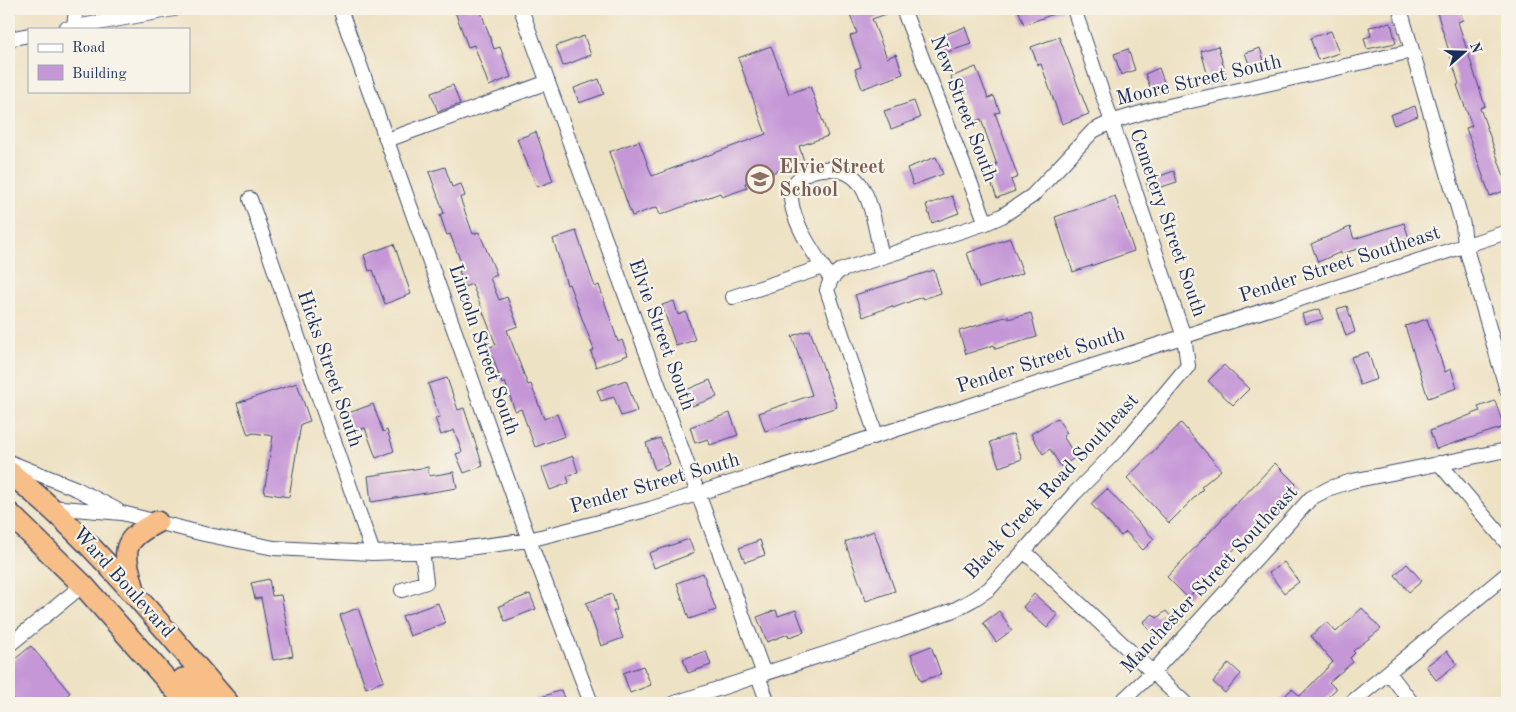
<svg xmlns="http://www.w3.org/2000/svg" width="1516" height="712" font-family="'Old Standard TT',serif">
	<rect width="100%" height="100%" fill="#f7f3e8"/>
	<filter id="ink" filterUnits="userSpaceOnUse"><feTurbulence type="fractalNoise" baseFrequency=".02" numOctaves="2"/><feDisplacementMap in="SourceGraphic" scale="10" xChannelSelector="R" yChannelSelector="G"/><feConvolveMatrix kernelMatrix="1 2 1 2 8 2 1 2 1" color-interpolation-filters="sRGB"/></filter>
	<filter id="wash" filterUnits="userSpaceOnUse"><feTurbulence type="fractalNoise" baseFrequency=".0096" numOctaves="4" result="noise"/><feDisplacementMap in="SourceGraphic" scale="20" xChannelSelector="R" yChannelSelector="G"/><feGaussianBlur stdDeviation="1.12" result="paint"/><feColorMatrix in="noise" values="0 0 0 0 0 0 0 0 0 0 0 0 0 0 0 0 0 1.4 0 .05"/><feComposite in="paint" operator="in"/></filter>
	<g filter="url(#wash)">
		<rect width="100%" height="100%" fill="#eee2c4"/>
		<g id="blocks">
			<path fill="#c597d7" d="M454,9H480L494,49L500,47L511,77L489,86L474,45L468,47Z
				M848,9H894L895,11L872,19L887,58L896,54L903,74L862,89L855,69L861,67L850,36L857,33Z
				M1018,9H1064V10L1024,25Z
				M1436,9H1459L1463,20L1458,22L1485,106L1480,108L1507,185V190L1490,196L1466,128L1472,126L1457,85L1459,84Z
				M1391,23L1396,43L1367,49L1364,38L1371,36L1369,27Z
				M965,27L971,44L942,54L936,38Z
				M1331,31L1339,53L1318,60L1310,38Z
				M584,36L591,55L563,66L556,46Z
				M1059,37L1089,114L1062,124L1041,64L1038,65L1031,47Z
				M771,46L789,94L810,86L828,136L799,146L804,161L745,183L747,188L722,197L720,193L660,215L657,207L632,216L609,152L639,141L652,176L766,134L738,58Z
				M1218,46L1227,80L1210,84L1201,51Z
				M1260,48L1265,64L1251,69L1245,53Z
				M1128,49L1135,70L1121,75L1114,54Z
				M976,67L988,98L994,96L1000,112L995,113L1018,177L1011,180L1015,191L997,198L986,169L997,165L981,119L972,122L962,93L957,94L951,77Z
				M1159,68L1167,90L1153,95L1145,74Z
				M599,79L604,94L579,103L574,88Z
				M453,85L460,104L438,112L431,93Z
				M914,101L920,118L891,129L884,111Z
				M1415,106L1418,116L1394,125L1390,115Z
				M536,132L553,181L537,187L517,139Z
				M936,157L943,174L913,185L907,168Z
				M445,167L452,187L461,184L465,196L460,198L473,234L479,232L497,275L490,278L499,300L507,297L518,326L507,330L528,385L531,384L544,419L557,414L565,436L535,447L521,409L515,411L505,382L502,384L493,358H490L486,348L496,345L472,284L464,287L459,271L464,270L450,234L447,235L440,215L444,213L429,172Z
				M1174,171L1177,182L1149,191L1146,181Z
				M952,196L959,213L932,223L926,205Z
				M1115,196L1134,251L1073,272L1055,217Z
				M1404,223L1409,238L1366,251L1364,247L1341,254V252L1318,262L1311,244L1350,227L1354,239Z
				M576,231L595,287L599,285L618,342L622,340L628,355L596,367L591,352L594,350L569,284L567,285L553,239Z
				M1010,238L1023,273L979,288L967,253Z
				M394,244L411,294L385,304L373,270L369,271L364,255Z
				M934,270L941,293L923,299L922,297L893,308L892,306L863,317L855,295Z
				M674,301L678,315L686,312L695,340L676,346L662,305Z
				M1347,306L1355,332L1346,336L1337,309Z
				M1320,309L1323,319L1305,324L1302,314Z
				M1031,313L1037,337L995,349L994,345L966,354L959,331L1008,316V319Z
				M1427,319L1445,372L1451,369L1457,388L1428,398L1405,326Z
				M810,330L837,407L765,431L759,413L812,395L792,336Z
				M1368,352L1377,379L1360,385L1351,357Z
				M1224,365L1249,389L1233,405L1208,381Z
				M447,378L458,410L464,408L483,466L464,473L456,454L462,452L454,430L441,435L435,418L440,417L428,384Z
				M626,380L637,411L621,416L614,397L601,401L597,390Z
				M710,380L717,397L692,406L686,390Z
				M297,383L310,421L301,424L289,497L264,493L273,436L254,433L248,435L237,403Z
				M1495,401L1504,427L1436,449L1430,431L1480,411L1478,407Z
				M373,404L383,432L387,430L394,451L376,458L365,428L352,432L346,414Z
				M730,413L738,435L710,445L708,439L695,443L690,427Z
				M1057,418L1067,433L1063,436L1076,457L1061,467L1050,449L1043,454L1031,434Z
				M1181,423L1221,470L1201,487L1203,489L1169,523L1127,478Z
				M1013,434L1022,459L999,467L990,442Z
				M660,438L670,464L655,470L646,443Z
				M573,456L578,472L567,476L569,483L550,490L542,468Z
				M1275,463L1296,484L1188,598L1167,577Z
				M428,467L429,476L454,472L457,488L371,502L368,476Z
				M1107,489L1154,539L1143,550L1126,532L1121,536L1091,504Z
				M874,531L895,591L866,601L845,542Z
				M689,539L694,553L654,568L649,553Z
				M760,540L765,555L745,562L739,548Z
				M1284,562L1299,582L1284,593L1269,573Z
				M1407,564L1422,581L1409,592L1395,575Z
				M703,573L716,610L689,619L677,583Z
				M269,579L272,596L281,595L293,656L273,660L261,598L255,599L251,583Z
				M530,594L536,609L505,621L499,606Z
				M612,594L617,610L613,611L623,638L601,646L586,603Z
				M1034,594L1058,615L1047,628L1023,607Z
				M438,603L445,623L410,636L402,616Z
				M358,608L384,681L366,688L340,615Z
				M1362,608L1381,629L1353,651L1355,653L1350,658L1353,662L1329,682L1336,689L1322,703H1278L1292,689L1300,696L1333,662L1311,636L1327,622L1336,632Z
				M776,610L778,616L796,610L804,632L789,637L788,634L767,642L757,617Z
				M999,611L1012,630L996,642L983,623Z
				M1166,611L1174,620L1155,637L1143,622L1153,614L1157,618Z
				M31,646L70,693L57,703H16L9,694V664Z
				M931,646L941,674L921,681L911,654Z
				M706,651L711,665L688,673L683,659Z
				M1447,651L1457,664L1436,680L1426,666Z
				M1229,663L1241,674L1225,693L1213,682Z
				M643,666L651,685L630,693L623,673Z
				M561,690L566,703H529L528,702Z"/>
		</g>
	</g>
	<g filter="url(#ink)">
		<use href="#blocks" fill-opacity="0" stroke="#3b4a6d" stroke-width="1"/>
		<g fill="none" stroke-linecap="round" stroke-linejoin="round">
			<defs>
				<path id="minor" d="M340,9L529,540L591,703
					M521,9L764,674
					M903,9L986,223
					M1400,9L1463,225L1465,245L1507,390
					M74,27L76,9
					M65,29L174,9
					M9,39L29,35
					M387,140L548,82
					M250,199L373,553
					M831,279C817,258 791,222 791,196C792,165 844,160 860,184C873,203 876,234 882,257
					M733,297L823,267
					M876,435L827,290L831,279L839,271L986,223L1002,216L1032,196L1093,131L1111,122L1151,110L1412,51
					M9,462L77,489L117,510
					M1439,463L1507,543
					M50,507L122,513L204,534L274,548L373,553L452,550L529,540L650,509L1507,232
					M1024,551L1185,703
					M402,590L426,582L422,551
					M9,645L83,585
					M1389,673L1412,703
					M758,676L768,703
					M675,703L898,630L954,610L972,600L989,589L1024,551L1074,494L1122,445L1188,366L1184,337L1074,9
					M1120,703L1153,672L1311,498L1330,488L1352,481L1507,450
					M1351,703L1507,574"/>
				<path id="highway" d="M9,472C93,539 158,622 228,703
					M9,513L83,585L187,703
					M134,590C124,552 118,542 157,522
					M183,679L205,703"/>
			</defs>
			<use href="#minor" stroke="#3b4a6d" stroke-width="16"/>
			<use href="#highway" stroke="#3b4a6d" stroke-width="24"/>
			<use href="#minor" stroke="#fff" stroke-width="14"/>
			<use href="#highway" stroke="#f7be87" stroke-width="21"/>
		</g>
	</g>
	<defs>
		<symbol id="school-ring" viewBox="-11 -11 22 22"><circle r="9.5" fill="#f7f3e8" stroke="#8d6e63" stroke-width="1.5"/><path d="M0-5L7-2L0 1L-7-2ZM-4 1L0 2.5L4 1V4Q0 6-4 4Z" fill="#8d6e63"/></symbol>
	</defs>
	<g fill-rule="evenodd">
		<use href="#school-ring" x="744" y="163" width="32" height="32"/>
	</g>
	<g text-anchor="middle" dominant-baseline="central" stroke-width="4.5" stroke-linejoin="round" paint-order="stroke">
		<g font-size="20" fill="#1b2f5e" stroke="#f7f3e8">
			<text transform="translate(1199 81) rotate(-13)">Moore Street South</text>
			<text transform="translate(963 109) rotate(69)">New Street South</text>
			<text transform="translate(1167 223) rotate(71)">Cemetery Street South</text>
			<text transform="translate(1340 265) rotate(-18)">Pender Street Southeast</text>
			<text transform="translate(661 335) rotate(70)">Elvie Street South</text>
			<text transform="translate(483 350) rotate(71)">Lincoln Street South</text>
			<text transform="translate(1041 361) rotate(-18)">Pender Street South</text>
			<text transform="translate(329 369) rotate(71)">Hicks Street South</text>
			<text transform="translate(655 484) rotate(-16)">Pender Street South</text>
			<text transform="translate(1052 487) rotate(-47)">Black Creek Road Southeast</text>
			<text transform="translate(1210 580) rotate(-47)">Manchester Street Southeast</text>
			<text transform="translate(123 583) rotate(48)">Ward Boulevard</text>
		</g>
		<g font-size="20" font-weight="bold" fill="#785e54" stroke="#f7f3e8" text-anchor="start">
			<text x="779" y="168">Elvie Street<tspan x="779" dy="23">School</tspan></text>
		</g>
	</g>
	<rect width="1516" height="712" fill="none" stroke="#f7f3e8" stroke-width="30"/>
	<rect x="28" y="28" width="162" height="65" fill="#f7f3e8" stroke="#9fa5b1"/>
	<rect x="38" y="44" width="25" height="8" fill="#ffffff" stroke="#9fa5b1"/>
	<text x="72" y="52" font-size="15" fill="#1b2f5e">Road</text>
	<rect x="38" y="65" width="25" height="15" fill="#c597d7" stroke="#9fa5b1"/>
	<text x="72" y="78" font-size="15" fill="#1b2f5e">Building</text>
	<g transform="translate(1464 52) rotate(70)" stroke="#f7f3e8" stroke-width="4" paint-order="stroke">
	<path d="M0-4L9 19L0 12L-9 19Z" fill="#1b2f5e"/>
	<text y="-8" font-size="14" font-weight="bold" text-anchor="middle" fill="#1b2f5e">N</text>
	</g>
</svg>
